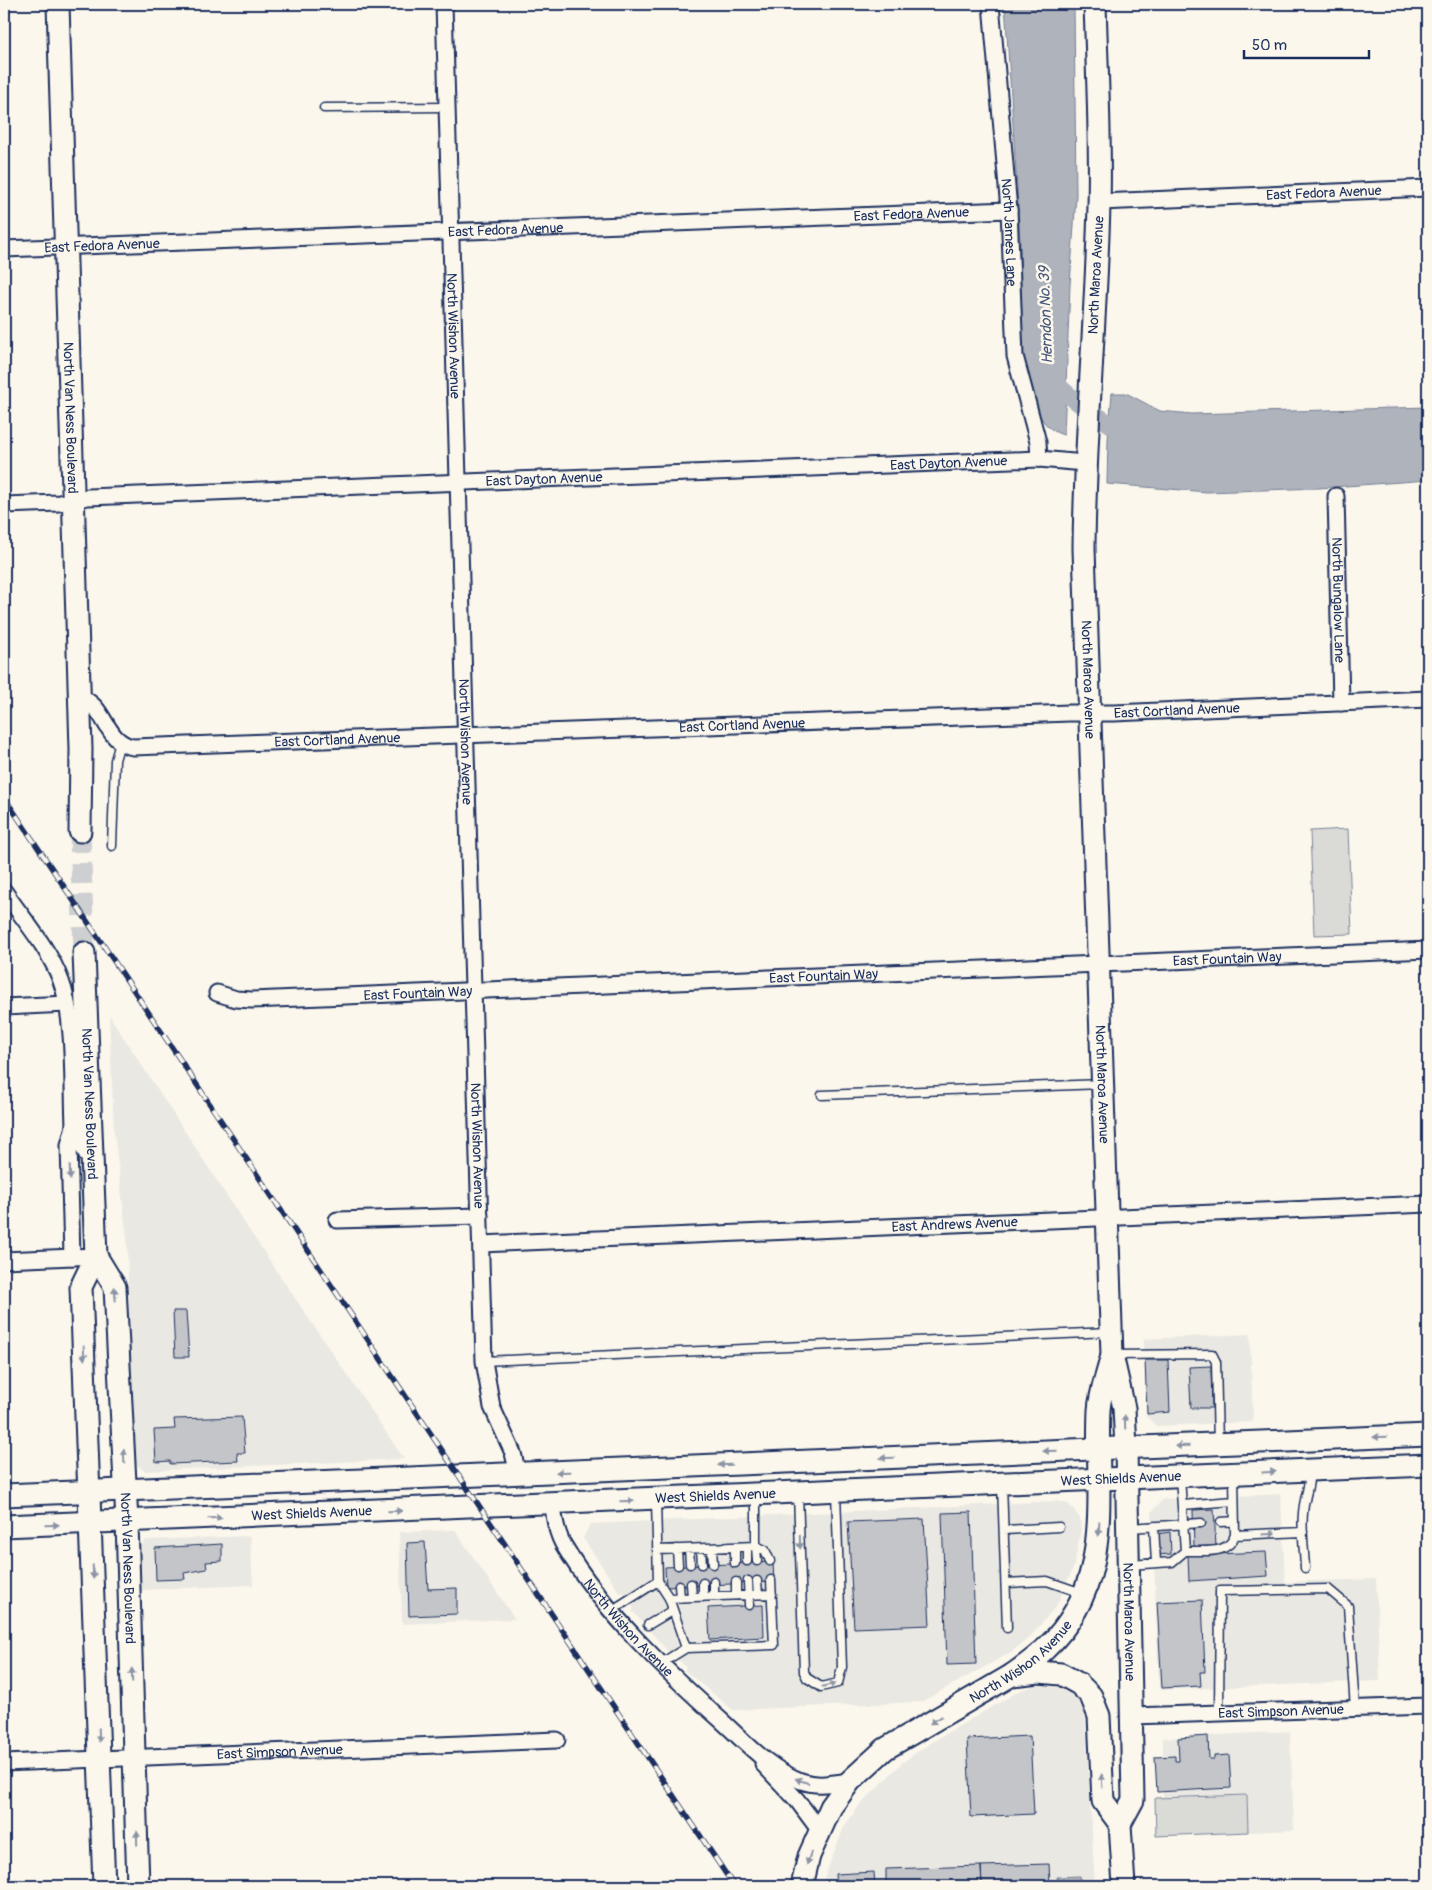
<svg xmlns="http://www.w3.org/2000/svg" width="1432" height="1890" font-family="Pangolin,sans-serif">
	<rect width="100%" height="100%" fill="#fbf7ec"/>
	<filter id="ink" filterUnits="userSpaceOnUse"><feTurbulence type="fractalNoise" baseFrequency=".02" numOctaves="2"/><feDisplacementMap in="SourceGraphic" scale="10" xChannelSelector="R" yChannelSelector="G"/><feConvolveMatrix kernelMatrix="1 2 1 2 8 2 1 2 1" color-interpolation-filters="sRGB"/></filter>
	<g filter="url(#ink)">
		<path fill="#eae8e2" d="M109,1015L251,1233L404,1459L145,1471L133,1462L127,1238L114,1132Z
			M1250,1334L1253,1422L1156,1426L1146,1416L1144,1339Z
			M1281,1494L1285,1582L1376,1579L1380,1681L1162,1690L1159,1685L1152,1512L1163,1499Z
			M1057,1501L1068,1504L1074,1510L1080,1519L1081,1530L1074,1566L1057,1605L1030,1637L1010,1653L921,1702L733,1710L684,1670L686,1668L672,1652L670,1654L635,1614L632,1611L634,1609L623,1592L620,1593L583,1538L590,1524Z
			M455,1530L515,1619L402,1624L399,1532Z
			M250,1536L253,1585L140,1590L138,1547L146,1540Z
			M1036,1685H1051L1072,1693L1085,1713L1095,1886H821L844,1827L859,1806L903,1762L930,1743L1021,1690Z
			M1290,1731L1294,1830L1248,1832L1247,1795L1163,1797V1738Z"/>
		<path fill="#dadad7" stroke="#7a849a" d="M1348,829L1352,934L1314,935L1310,831Z
			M1247,1795L1248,1832L1156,1836L1155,1798Z"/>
		<path fill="#afb3bb" stroke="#747e96" d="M1005,4H1074L1076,195L1070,285L1064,435C1043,430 1035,409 1030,389C1017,347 1022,287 1020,242C1016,163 1010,83 1005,4Z
			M1112,393H1126L1160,411L1192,414L1428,407V480L1319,488L1207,492L1107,484L1108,440Z
			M1080,1876L1081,1886H1058L1057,1877Z"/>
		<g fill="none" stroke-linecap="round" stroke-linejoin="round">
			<path stroke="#afb3bb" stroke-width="18" d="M1050,374C1056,391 1112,427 1130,434"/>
		</g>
		<path fill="#c3c5c9" stroke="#1b2f5e" d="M173,1311H186L189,1357H175Z
			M1145,1360H1168L1170,1412L1147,1414Z
			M1211,1366L1212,1408H1191L1189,1367Z
			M242,1417L245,1453H237L238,1461L170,1464V1461L156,1462L154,1430L175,1429L174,1419Z
			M1214,1509L1216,1547L1194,1548L1193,1510Z
			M971,1512L976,1664L947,1665L942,1513Z
			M924,1519L930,1625L854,1628L848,1522Z
			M1170,1532L1171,1554L1157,1555L1156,1534Z
			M425,1542L428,1589L457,1588V1614L409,1616L407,1543Z
			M222,1544V1561L206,1562L207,1569L184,1573L185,1579L156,1580L155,1548Z
			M1266,1552L1268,1576L1189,1581L1188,1555Z
			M773,1562L774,1582L666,1587L665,1567Z
			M1202,1600L1205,1672H1200L1201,1686L1162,1688L1157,1602Z
			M763,1605L764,1637L710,1640L708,1608Z
			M1030,1736L1034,1814L971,1817L967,1739Z
			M1208,1736L1209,1759H1214V1756L1229,1755L1231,1788L1157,1792L1155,1757L1175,1756V1761H1179L1178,1738Z
			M1049,1864L1050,1886H982L981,1866Z
			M981,1866L982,1886H886V1869Z
			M874,1872L875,1886H836L835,1874Z"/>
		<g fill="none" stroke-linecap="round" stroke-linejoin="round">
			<path stroke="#cecfd0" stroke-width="21" stroke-dasharray="21 11" stroke-linecap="butt" d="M80,831L84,953"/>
			<defs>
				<path id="lane" d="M324,108L446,107
					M112,846L115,760L120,743
					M822,1095L1102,1084
					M1114,1355L1212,1354L1216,1362L1218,1444
					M484,1361L1109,1332
					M1180,1477L1185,1551C1203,1550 1228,1556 1235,1535L1234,1474
					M1002,1484L1007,1628
					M798,1493L804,1672L807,1678L821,1687L838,1683L842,1667L836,1492
					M1182,1505L1234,1501
					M1221,1522L1235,1521
					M1154,1526L1156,1563
					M1130,1528L1201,1523
					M1004,1530L1059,1527
					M1235,1535L1303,1532
					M735,1547V1563
					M747,1547V1561
					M712,1548L713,1564
					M677,1549L678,1565
					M689,1549L690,1564
					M701,1549L702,1564
					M657,1550L756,1546V1495
					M757,1561L756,1546L765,1550L770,1561
					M1129,1565L1172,1562L1185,1551
					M1305,1568C1304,1546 1300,1521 1305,1500C1307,1489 1310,1484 1309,1473
					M658,1581L669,1598L686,1648L660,1664
					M748,1581L749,1605
					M757,1581L758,1594
					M714,1582V1596
					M736,1582V1595
					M703,1583V1597
					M1006,1583L1047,1581L1082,1593
					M691,1584L692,1597
					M679,1585L680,1598
					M669,1598L772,1594
					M611,1611L658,1581L656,1500
					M648,1625L673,1610
					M686,1648L774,1645L771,1580
					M1219,1713L1220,1591L1328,1589L1348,1606L1355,1709"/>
				<g id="street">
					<path id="s1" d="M444,4L484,1361L492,1407L513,1453L518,1474"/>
					<path id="s2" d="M991,4L1009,210L1015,356L1038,442L1039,459"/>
					<path id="s3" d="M1100,202L1428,188"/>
					<path id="s4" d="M4,249L1009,210"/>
					<path id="s5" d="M1336,496L1341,703"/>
					<path id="s6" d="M4,505L59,503L88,497L1039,459L1085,463"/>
					<path id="s7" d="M80,698C106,704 104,742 133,747L1069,713H1114L1428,699"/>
					<path d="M4,891C23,919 49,948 61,981C75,1017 72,1085 74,1125L78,1139L90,1160"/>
					<path id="s8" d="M217,993L236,999L252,1000L1428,950"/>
					<path d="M4,1007L67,1004"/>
					<path d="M337,1220L480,1216"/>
					<path id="s9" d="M481,1244L1428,1204"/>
					<path d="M72,1257L69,1145L74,1126"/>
					<path d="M4,1260L96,1256"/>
					<path id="s10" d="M553,1504C554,1519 556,1531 563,1544C605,1614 663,1668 723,1722C746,1743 771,1770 801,1781C818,1787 833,1783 850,1781"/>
					<path id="s11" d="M1133,1716L1428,1706"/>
					<path id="s12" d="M4,1763L557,1740"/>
					<path d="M763,1764L797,1800L820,1831"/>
				</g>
				<g id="secondary">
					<path id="s13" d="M58,4L81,749L80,831"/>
					<path id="s14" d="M1095,4C1097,70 1101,138 1099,205C1096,320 1085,434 1084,549L1112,1355L1124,1408L1126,1448L1133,1800L1120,1824L1124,1886"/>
					<path id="s15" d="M84,953L96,1256L115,1287L127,1522L138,1886"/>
					<path d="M96,1256L81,1287L104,1886"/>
					<path d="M4,1495L1428,1435"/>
					<path id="s16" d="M4,1526L1428,1465"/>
					<path d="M1012,1675L1039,1672L1061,1674L1079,1684L1091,1696L1099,1716L1103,1801L1120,1824"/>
					<path id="s17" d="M802,1886L809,1856L831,1807L850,1781L885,1749L1012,1675C1023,1667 1035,1659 1045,1649C1116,1583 1095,1496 1099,1410C1100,1393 1107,1375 1111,1359"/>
				</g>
			</defs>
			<use href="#lane" stroke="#1b2f5e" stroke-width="11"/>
			<use href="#street" stroke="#1b2f5e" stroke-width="19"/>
			<use href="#secondary" stroke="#1b2f5e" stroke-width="25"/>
			<use href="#lane" stroke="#fbf7ec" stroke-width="8"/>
			<use href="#street" stroke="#fbf7ec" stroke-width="15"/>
			<use href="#secondary" stroke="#fbf7ec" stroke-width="21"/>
			<defs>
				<path id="rail" d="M4,797L734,1886"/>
			</defs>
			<use href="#rail" stroke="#1b2f5e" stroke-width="5.5"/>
			<use href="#rail" stroke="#fbf7ec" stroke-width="4" stroke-dasharray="11" stroke-linecap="butt"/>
		</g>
		<defs><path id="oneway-solid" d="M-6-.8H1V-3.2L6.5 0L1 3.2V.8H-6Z" transform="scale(1.25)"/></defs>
		<g fill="#8b93a5">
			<use href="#oneway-solid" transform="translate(70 1173) rotate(88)"/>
			<use href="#oneway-solid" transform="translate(115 1294) rotate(-96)"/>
			<use href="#oneway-solid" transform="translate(84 1353) rotate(87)"/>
			<use href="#oneway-solid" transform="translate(1125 1422) rotate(-92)"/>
			<use href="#oneway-solid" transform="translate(1380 1437) rotate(178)"/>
			<use href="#oneway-solid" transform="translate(1182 1446) rotate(178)"/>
			<use href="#oneway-solid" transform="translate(1050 1451) rotate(178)"/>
			<use href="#oneway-solid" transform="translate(124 1456) rotate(-93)"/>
			<use href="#oneway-solid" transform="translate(887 1458) rotate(178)"/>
			<use href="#oneway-solid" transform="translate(725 1465) rotate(178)"/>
			<use href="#oneway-solid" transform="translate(563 1472) rotate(178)"/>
			<use href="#oneway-solid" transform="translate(1269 1472) rotate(-3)"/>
			<use href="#oneway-solid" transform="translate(627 1501) rotate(-2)"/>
			<use href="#oneway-solid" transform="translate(395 1511) rotate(-2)"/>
			<use href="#oneway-solid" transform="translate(215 1518) rotate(-2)"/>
			<use href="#oneway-solid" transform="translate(52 1525) rotate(-2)"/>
			<use href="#oneway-solid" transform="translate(1099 1529) rotate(93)"/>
			<use href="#oneway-solid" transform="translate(1269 1534) rotate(-3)"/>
			<use href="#oneway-solid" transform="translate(800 1542) rotate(88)"/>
			<use href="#oneway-solid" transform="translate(93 1572) rotate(88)"/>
			<use href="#oneway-solid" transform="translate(132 1675) rotate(-92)"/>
			<use href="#oneway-solid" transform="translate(829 1685) rotate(-14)"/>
			<use href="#oneway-solid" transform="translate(936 1720) rotate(149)"/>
			<use href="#oneway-solid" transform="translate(99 1735) rotate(88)"/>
			<use href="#oneway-solid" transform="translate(802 1781) rotate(-161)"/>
			<use href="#oneway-solid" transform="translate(1102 1781) rotate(-93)"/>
			<use href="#oneway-solid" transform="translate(137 1838) rotate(-91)"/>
			<use href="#oneway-solid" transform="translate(809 1858) rotate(108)"/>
		</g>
	</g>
	<g text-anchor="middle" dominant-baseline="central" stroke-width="5" stroke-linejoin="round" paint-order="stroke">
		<g font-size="14" fill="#1b2f5e" stroke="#fbf7ec">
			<text stroke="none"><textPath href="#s3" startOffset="224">East Fedora Avenue</textPath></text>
			<text stroke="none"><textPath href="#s4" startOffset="908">East Fedora Avenue</textPath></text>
			<text stroke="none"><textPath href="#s4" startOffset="502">East Fedora Avenue</textPath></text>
			<text stroke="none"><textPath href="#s2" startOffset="229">North James Lane</textPath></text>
			<text stroke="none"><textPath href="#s4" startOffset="98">East Fedora Avenue</textPath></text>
			<text transform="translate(1096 275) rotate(-87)">North Maroa Avenue</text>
			<text stroke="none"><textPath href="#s1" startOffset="332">North Wishon Avenue</textPath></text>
			<text stroke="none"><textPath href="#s13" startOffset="414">North Van Ness Boulevard</textPath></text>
			<text stroke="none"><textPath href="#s6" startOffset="946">East Dayton Avenue</textPath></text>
			<text stroke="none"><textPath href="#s6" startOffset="541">East Dayton Avenue</textPath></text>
			<text stroke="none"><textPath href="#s5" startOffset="104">North Bungalow Lane</textPath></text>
			<text stroke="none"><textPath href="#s14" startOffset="676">North Maroa Avenue</textPath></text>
			<text stroke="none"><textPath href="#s7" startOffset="1119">East Cortland Avenue</textPath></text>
			<text stroke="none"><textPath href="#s7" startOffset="684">East Cortland Avenue</textPath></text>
			<text stroke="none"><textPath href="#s7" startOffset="279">East Cortland Avenue</textPath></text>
			<text stroke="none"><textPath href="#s1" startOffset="738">North Wishon Avenue</textPath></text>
			<text stroke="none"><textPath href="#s8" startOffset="1012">East Fountain Way</textPath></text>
			<text stroke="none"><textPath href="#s8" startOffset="608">East Fountain Way</textPath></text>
			<text stroke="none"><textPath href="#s8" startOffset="202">East Fountain Way</textPath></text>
			<text stroke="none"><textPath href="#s14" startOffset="1081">North Maroa Avenue</textPath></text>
			<text stroke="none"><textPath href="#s15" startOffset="151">North Van Ness Boulevard</textPath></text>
			<text stroke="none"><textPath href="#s1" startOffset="1142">North Wishon Avenue</textPath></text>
			<text stroke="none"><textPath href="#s9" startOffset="474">East Andrews Avenue</textPath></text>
			<text stroke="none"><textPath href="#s16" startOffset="1118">West Shields Avenue</textPath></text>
			<text stroke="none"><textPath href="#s16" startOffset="712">West Shields Avenue</textPath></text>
			<text stroke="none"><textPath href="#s16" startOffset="308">West Shields Avenue</textPath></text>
			<text stroke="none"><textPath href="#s15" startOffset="621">North Van Ness Boulevard</textPath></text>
			<text stroke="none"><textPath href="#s14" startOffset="1620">North Maroa Avenue</textPath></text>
			<text stroke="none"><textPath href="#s10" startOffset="148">North Wishon Avenue</textPath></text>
			<text stroke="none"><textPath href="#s17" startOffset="326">North Wishon Avenue</textPath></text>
			<text stroke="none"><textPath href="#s11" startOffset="148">East Simpson Avenue</textPath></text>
			<text stroke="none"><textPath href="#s12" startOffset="276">East Simpson Avenue</textPath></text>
		</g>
		<g font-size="15" font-style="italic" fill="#47577a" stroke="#fbf7ec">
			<text transform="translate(1046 315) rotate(-92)">Herndon No. 39</text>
		</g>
	</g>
	<rect width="1432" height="1890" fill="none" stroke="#fbf7ec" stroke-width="20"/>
	<rect x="10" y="10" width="1412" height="1870" fill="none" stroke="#1b2f5e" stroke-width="2" filter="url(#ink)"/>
	<path d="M1244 50v8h125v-8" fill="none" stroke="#1b2f5e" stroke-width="2.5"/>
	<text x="1252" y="50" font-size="15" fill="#1b2f5e" stroke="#fbf7ec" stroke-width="4" paint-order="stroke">50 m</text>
</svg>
